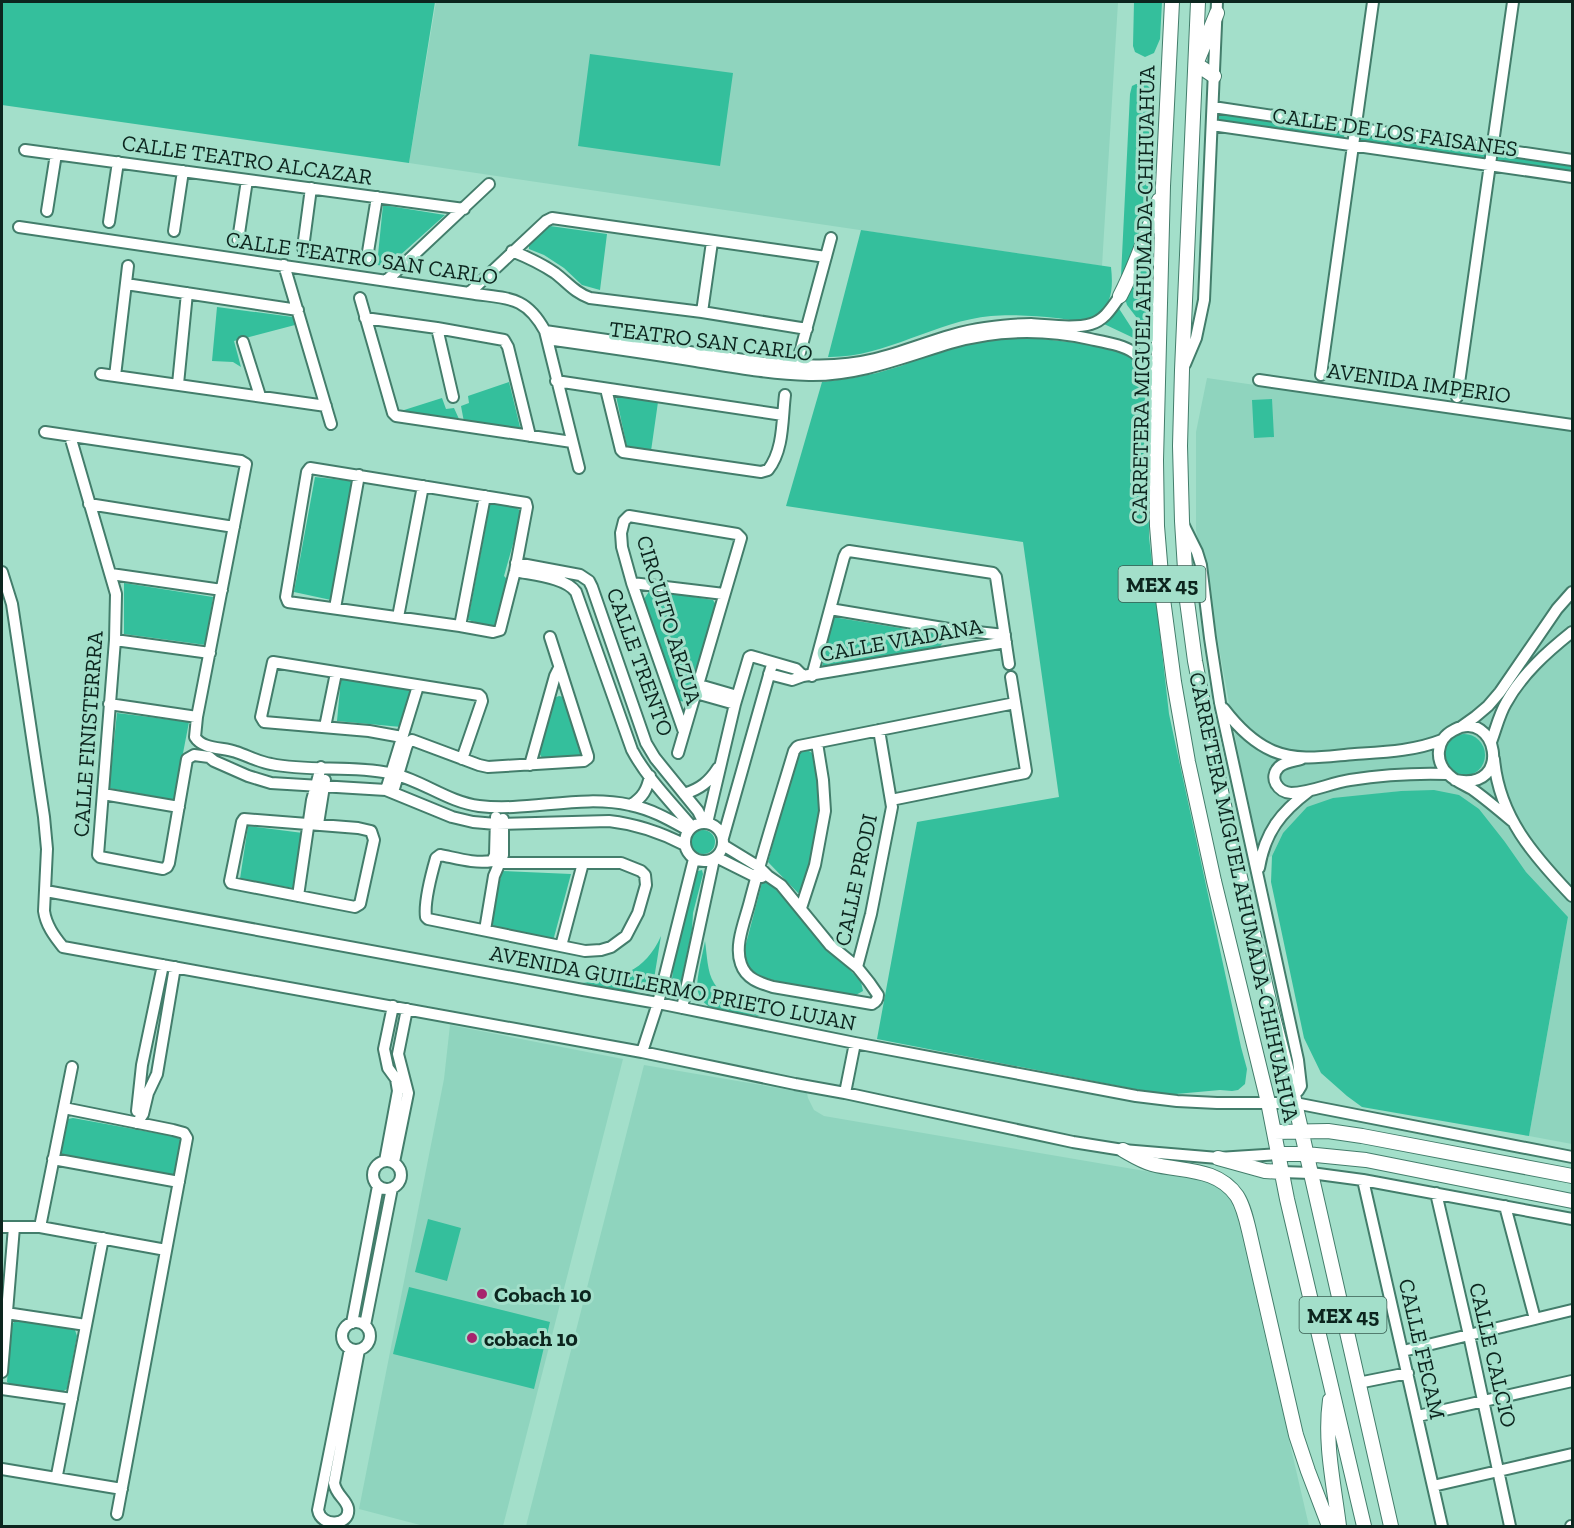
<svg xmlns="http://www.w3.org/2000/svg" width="1574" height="1528" font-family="'Zilla Slab',serif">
	<rect width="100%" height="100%" fill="#a3dfca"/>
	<path fill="#8fd4be" d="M436,2H1118L1102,266L409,163Z
		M1207,378L1572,431V1144L1529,1136L1568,917L1526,872L1505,842L1401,791L1368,795L1283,833L1272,856L1258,861L1204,566L1196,530V432Z
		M450,1025L623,1059L503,1526H424L359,1509L444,1079Z
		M644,1065L807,1093L808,1098L814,1110L824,1116L1186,1178L1210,1182L1222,1189L1230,1200L1237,1216L1309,1526H526Z"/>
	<path fill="#34bf9c" d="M2,2H435L409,163L2,105Z
		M1134,2H1162L1160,39L1154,53L1145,57L1135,52L1133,46Z
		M590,54L733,73L720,166L578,146Z
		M1136,84H1146L1151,89L1155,99L1150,208L1126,275L1121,276L1130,94L1132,86Z
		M1219,113L1345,131L1344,138L1218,120Z
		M1361,134L1487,152L1486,158L1360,141Z
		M1495,153L1572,164V171L1494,160Z
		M383,205L445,215L388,266L377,265Z
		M550,226L607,234L600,290L582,285L564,268L544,255L529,249V244Z
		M861,230L1111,267C1113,285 1113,305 1096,317C1084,325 1069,319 1056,318C1036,316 1011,314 991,316C935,321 885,358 828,357Z
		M1150,237L1146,330L1127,305L1124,295Z
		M217,307L293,317L295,325L234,341L241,367L233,362L212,361Z
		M1118,307L1140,341L1104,324Z
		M1034,338L1087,344L1116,350L1131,357L1145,374L1148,396L1149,537L1169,714L1241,1047L1247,1069L1245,1084L1238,1090L1232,1091L1220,1090L1165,1095L877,1039L917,822L1059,797L1023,542L786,506L822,382L852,378L877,373L901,366L935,352L967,344L997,339Z
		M509,382L521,431L464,422L461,406L469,403L468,396Z
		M616,396L658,402L651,451L627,447Z
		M442,398L446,409L454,408L459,419L401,411Z
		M1272,399L1274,437L1254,438L1252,400Z
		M315,477L352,481L331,600L294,592Z
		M498,503L513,505L522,512L504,576L510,582L498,622L493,627L468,620L490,504Z
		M124,583L213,597L206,645L124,634Z
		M650,590L713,600L716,605L688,702L679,701L644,599Z
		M833,617L942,635L944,641L939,648L822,667Z
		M341,678L411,690L401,727L337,721Z
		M559,696L564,697L583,752L579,757L543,759L538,752L554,698Z
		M117,713L189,722L174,800L109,788Z
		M1443 755a21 21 0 1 1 42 0a21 21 0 1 1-42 0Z
		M802,751H809L815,755L822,811L804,891L798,893L768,862L794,764L798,755Z
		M1434,790L1459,795L1479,809L1505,842L1526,872L1568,917L1529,1136L1362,1107L1347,1096L1321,1073L1304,1038L1271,882L1272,856L1283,833L1307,807L1333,798L1401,791Z
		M248,826L303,833L293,888L240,879Z
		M691 842a12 12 0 1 1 24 0a12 12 0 1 1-24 0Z
		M702,870L703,874L693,913L692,930L680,987L677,989L671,987L674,962L696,874L698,871Z
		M502,871L571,874L553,941L490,926Z
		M769,882L861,982L863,991L854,996L787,984L762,977L748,968L743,955L762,883Z
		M661,936L654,979L643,990L632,992L582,983C619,979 645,972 661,936Z
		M705,941C707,954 707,972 714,983C724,1000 741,1010 760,1016C740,1015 705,1016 698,992C695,982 703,953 705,941Z
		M73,1118L177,1137L182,1141L175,1174L170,1176L64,1155L60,1153L66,1124L68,1119Z
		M428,1219L461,1228L447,1281L415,1272Z
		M409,1287L550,1322L534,1389L393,1354Z
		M19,1321L75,1330L77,1336L67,1389L62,1392L12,1385L7,1382L11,1326L14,1322Z"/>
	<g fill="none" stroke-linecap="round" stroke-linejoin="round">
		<defs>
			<path id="minor" d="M1213,107L1572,160
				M1212,125L1572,177
				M25,150L464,209
				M47,211L56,154
				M109,222L118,162
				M19,227L469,293C506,299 525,294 545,331L579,468
				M174,231L183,171
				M238,240L247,180
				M303,248L311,188
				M512,251C527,257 542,264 555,273C567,282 575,293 590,298L702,312L807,329
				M367,258L377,197
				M284,265L331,424
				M387,280L489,184
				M126,284L298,310
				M469,293L546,221L552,218L826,257
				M360,298L393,413L396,416L572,442
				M702,312L712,242
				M365,318L437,328L504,340L508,347L530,436
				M437,328L453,397
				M545,331L765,363C801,366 838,368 875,359C912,350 947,333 985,328C1000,326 1016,324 1031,324C1049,325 1074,329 1091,324C1105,320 1112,307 1120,296
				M547,339C597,346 646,353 696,361C733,367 771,374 809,375C858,376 904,357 950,343C995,330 1044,329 1090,339C1129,347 1143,348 1155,390
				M243,342L260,396
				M1185,364L1196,338L1204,300L1217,2
				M795,371L831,238
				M101,374L326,406
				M1321,375L1373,2
				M115,376L128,266
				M1259,380L1572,425
				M556,381L783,415
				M178,384L187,293
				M606,389L621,450L623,452L761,472L768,470C784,450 782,419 785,395
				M1457,397L1513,2
				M45,432L241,461L246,464L197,717L195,737C203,750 224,747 236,752C248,756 259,762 271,764C309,772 351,765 389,773C421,779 447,802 479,806C529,812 580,794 630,805C651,809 670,820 688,830
				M70,436L116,594L115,640L98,855L100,857L163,869L167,867L169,863L187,759L194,755L209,757L214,761L248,776L271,783L386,790L452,817L473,822L496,824L609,821C636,824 660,832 685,845
				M310,468L526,503L527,507L515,571L500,630L493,632L460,626L288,602L286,597L307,472Z
				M89,504L234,527
				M1183,524L1197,552L1201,565L1210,638L1220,703L1298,1060L1301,1086L1298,1091L1292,1094
				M516,563L580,575L589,581L592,587L646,743L655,758L698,811L704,823
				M515,571C533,575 565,577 576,592L632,750C647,778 671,802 692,827
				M2,572L12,604L44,817L47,849L44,911C46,925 54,936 63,947L642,1052L795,1084L845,1093L1073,1142L1123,1150L1218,1158L1278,1154
				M111,574L222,590
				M632,583L724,594
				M335,608L359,475
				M830,609L949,629L1005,635
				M398,617L423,486
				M460,626L485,496
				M115,640L210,653
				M769,674L792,680L803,676L1006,642
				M812,676L844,557L846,553L849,551L993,573L996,577L1009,664
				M699,685L737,696
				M696,693L735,704
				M109,704L197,717
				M1224,709C1237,726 1252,742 1273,751C1299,762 1328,756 1355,754C1385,752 1414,751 1442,740
				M325,727L336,673
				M1461,727L1475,717L1488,706L1500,692L1557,609L1572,592
				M402,737L369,731L264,722L261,717L273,662L479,695L481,697L482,701L462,759
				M1491,742C1496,729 1499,715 1506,703C1522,674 1547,652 1572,632
				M678,753L741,538L737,534L629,516L624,521L621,533L622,547L632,583L684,732
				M1301,759C1294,761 1284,762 1279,767C1268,778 1278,792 1291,793C1311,793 1330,783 1350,780C1382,775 1416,773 1447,774
				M1494,759C1499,817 1534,856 1572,896
				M530,765L555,676L559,668
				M1455,780C1515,792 1496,707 1454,730C1446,734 1440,741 1439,751C1438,760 1442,769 1449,775C1455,781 1465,785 1472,789C1486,799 1499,810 1512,821
				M386,790L418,686
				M393,792L406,748L408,743L412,740L479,765L488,767L584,761L588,758V756L550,637
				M103,794L179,807
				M684,794C700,789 709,782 718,768
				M891,800L1025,773L1026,771L1011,677
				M631,805C643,797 647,790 650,776
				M496,817L495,855L492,861C475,864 456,858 440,855L436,858C432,872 424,903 426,917L428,919L585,951L601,950L611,947L626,936L638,913L646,885L645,875L641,871L621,863H500
				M244,819L358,828L371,831L374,840L360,904L355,907L231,883L230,881L242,822Z
				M685 842a19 19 0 1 1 38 0a19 19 0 1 1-38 0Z
				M707,823L735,704L749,657L751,656L796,669L803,676
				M318,824L325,780
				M723,838L771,668
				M723,845L759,867L768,876L781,885L830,945L857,967L869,982L878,995C878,999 876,1002 872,1004L773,987C760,983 746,979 741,964C734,945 745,921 750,901C763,851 779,801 794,751L797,747L799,746L1015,703
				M716,857L756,877H762
				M1259,868C1265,832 1281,812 1309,791
				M46,891L583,990L658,1003L855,1043L1136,1096L1177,1101L1217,1103H1295L1572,1157
				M298,896L312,800L321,767
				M801,908L815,865L825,811L823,780L817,743
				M485,930L494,876L503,855V819
				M561,946L583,863
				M857,967L871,914L892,807L879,730
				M682,1008L714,859
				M642,1052L658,1003L694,859
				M845,1093L855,1043
				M64,1108L173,1130L184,1133L187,1138L117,1514
				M137,1111L142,1065L163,965
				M137,1123L143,1114L148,1093L157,1074L175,967
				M53,1159L179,1182
				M373 1175a14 14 0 1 1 28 0a14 14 0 1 1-28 0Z
				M385,1161L398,1091L396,1079L388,1068L384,1049L393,1006
				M394,1162L408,1093L398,1054L407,1009
				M1282,1172L1311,1173L1363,1180L1572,1219
				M1363,1180L1442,1526
				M1436,1193L1469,1335L1510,1526
				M1505,1206L1535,1319
				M2,1227H40L166,1250
				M40,1227L72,1067
				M6,1313L86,1325
				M342 1336a14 14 0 1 1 28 0a14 14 0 1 1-28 0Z
				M352,1323L378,1186
				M365,1325L392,1188
				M350,1349L318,1510C321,1528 351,1526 348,1508C346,1499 336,1495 334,1483L359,1350
				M1403,1351L1572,1310
				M2,1372L14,1227
				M1358,1383L1408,1373
				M2,1389L72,1399
				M1418,1416L1572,1381
				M2,1469L122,1489
				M57,1475L103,1238
				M1433,1486L1572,1454
				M1571,1526H1572"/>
			<path id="major" d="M1172,2L1163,186L1156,460L1157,526L1163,599L1174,682L1188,762L1214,881L1268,1102L1287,1199L1364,1526
				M1198,2L1182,370L1180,446L1182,521L1187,601L1195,661L1210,739L1232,843L1270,1005L1295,1103L1391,1526
				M1214,76L1196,64L1217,13
				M1120,296C1136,265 1147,233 1159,200
				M1274,1132L1328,1131L1362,1136L1572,1176
				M1123,1150C1132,1155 1141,1161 1152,1164C1182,1172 1217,1167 1237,1196C1244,1207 1247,1222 1250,1235L1296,1435L1308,1471L1329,1526
				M1278,1154H1306L1366,1160L1572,1201
				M1218,1158L1265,1171L1282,1172
				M1330,1400C1324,1442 1334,1485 1339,1526"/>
		</defs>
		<use href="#minor" stroke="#437d6b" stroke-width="14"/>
		<use href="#major" stroke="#437d6b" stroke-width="16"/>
		<use href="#minor" stroke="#fff" stroke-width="10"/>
		<use href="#major" stroke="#fff" stroke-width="14"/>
	</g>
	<g fill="#a7236d" stroke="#a3dfca" stroke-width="2">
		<circle cx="482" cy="1294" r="6"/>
		<circle cx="472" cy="1338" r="6"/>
	</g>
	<g text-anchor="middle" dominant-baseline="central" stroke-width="6" stroke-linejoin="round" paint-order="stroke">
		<g fill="#a3dfca" stroke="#395d52" stroke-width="1.5">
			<rect x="1118.5" y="566" width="87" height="36" rx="4.5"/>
			<rect x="1299.5" y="1297" width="87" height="36" rx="4.5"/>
		</g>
		<g font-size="21" font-weight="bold" fill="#0c251e">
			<text x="1162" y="584">MEX 45</text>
			<text x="1343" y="1315">MEX 45</text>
		</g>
		<g font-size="22" fill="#0c251e" stroke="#a3dfca">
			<text transform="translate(1395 132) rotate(8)">CALLE DE LOS FAISANES</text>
			<text transform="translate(247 160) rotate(8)">CALLE TEATRO ALCAZAR</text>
			<text transform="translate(362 258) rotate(8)">CALLE TEATRO SAN CARLO</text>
			<text transform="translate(1143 295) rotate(-89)">CARRETERA MIGUEL AHUMADA-CHIHUAHUA</text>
			<text transform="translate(711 341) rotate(7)">TEATRO SAN CARLO</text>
			<text transform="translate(1419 383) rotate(8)">AVENIDA IMPERIO</text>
			<text transform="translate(669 620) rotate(73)">CIRCUITO ARZUA</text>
			<text transform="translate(901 640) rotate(-10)">CALLE VIADANA</text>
			<text transform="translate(640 662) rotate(70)">CALLE TRENTO</text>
			<text transform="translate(88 734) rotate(-86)">CALLE FINISTERRRA</text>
			<text transform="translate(856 880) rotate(-78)">CALLE PRODI</text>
			<text transform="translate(1244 897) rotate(78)">CARRETERA MIGUEL AHUMADA-CHIHUAHUA</text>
			<text transform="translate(673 988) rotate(11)">AVENIDA GUILLERMO PRIETO LUJAN</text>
			<text transform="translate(1422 1349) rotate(77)">CALLE FECAM</text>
			<text transform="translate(1493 1355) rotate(77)">CALLE CALCIO</text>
		</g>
		<g font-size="22" font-weight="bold" fill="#0c251e" stroke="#a3dfca" text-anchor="start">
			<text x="494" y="1294">Cobach 10</text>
			<text x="484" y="1338">cobach 10</text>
		</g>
	</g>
	<rect width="1574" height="1528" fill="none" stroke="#0c251e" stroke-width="6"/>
</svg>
